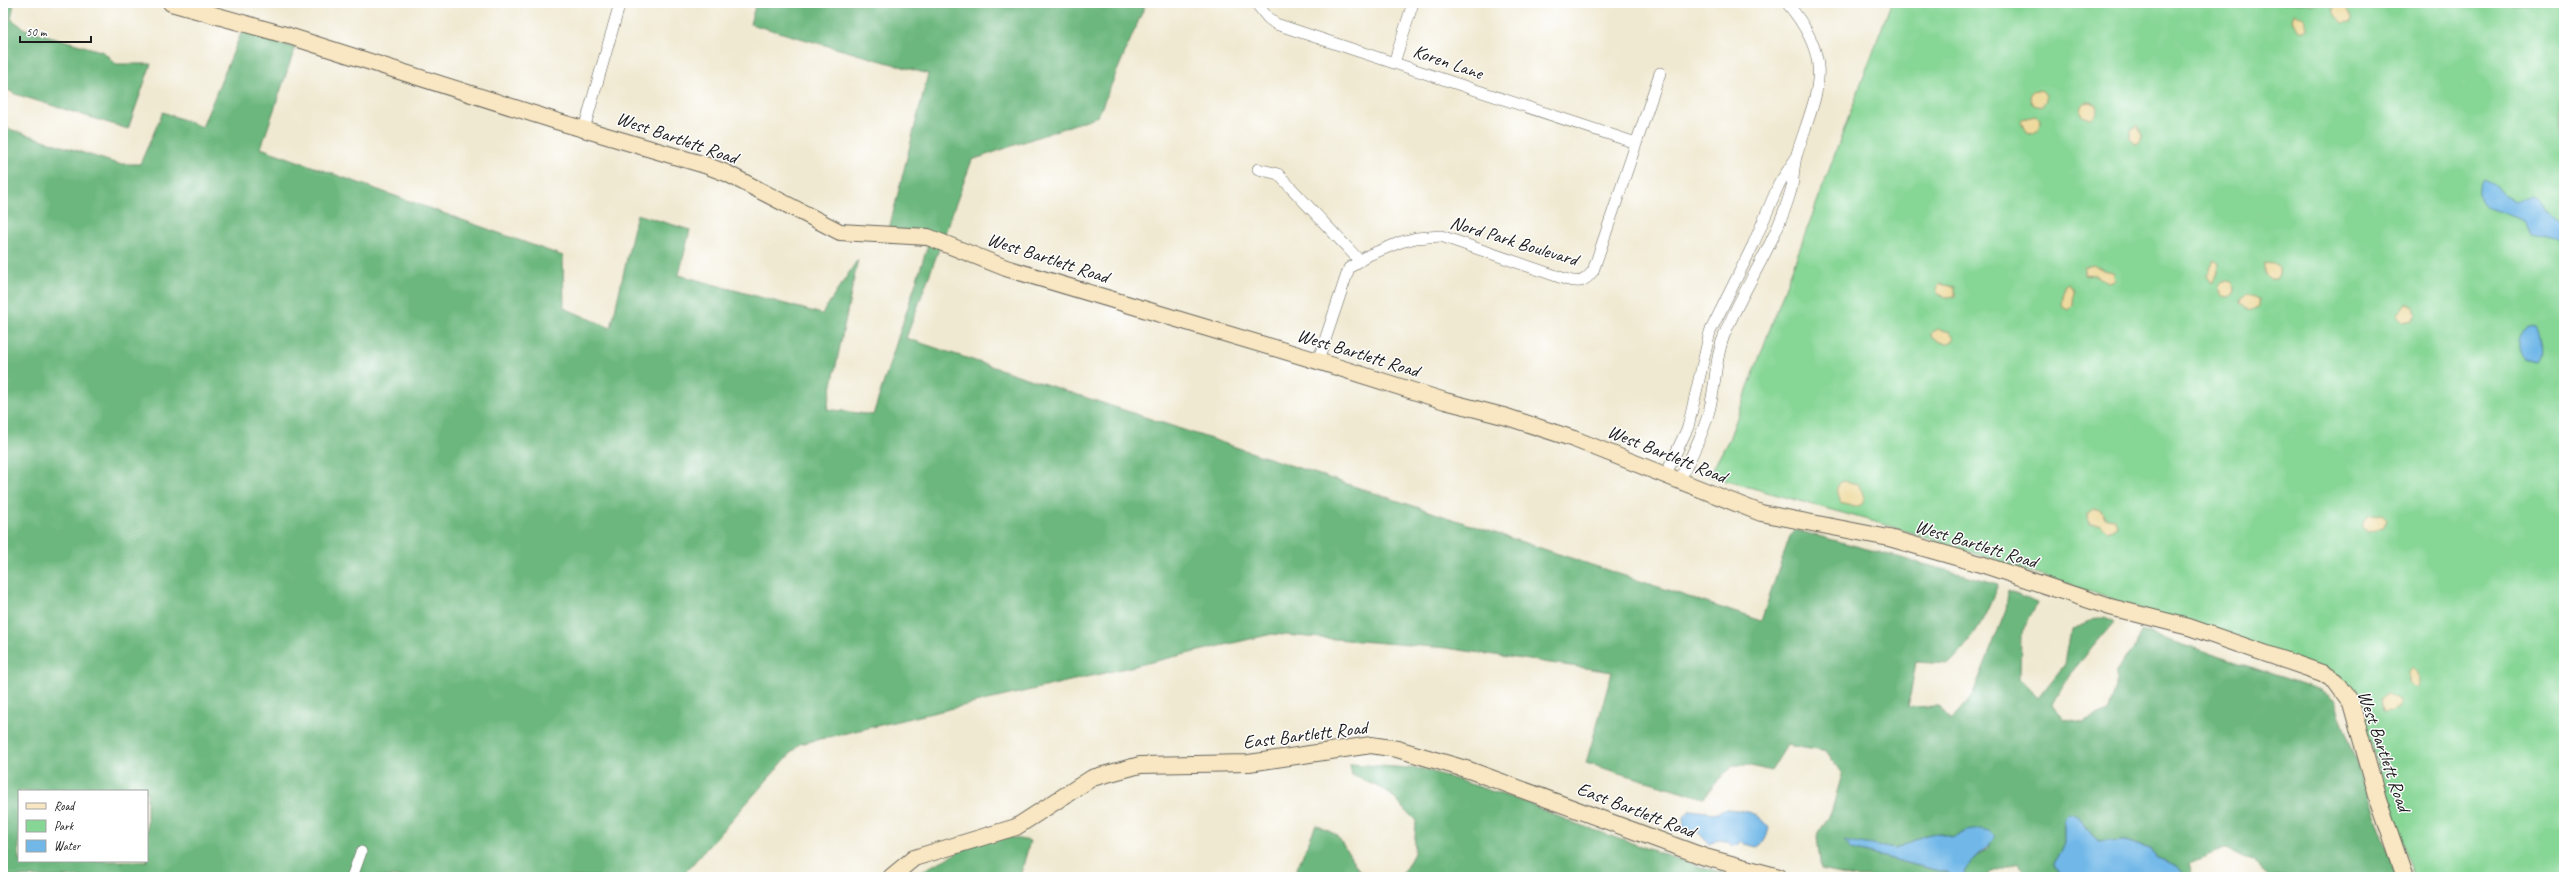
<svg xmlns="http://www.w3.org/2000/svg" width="2567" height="880" font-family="Caveat,sans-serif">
	<rect width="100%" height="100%" fill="#fff"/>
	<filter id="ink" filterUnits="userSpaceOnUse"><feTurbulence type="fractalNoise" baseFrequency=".025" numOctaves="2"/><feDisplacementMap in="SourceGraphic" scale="8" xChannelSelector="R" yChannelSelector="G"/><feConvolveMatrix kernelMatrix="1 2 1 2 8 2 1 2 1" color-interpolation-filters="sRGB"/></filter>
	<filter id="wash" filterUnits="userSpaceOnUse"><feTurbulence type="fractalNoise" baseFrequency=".012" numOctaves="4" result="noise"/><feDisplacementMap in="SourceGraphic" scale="16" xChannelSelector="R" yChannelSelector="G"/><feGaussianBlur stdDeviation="0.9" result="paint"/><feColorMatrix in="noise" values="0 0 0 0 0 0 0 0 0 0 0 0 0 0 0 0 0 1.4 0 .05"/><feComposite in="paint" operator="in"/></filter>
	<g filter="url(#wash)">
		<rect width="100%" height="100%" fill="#f0e9d1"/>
		<path fill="#86d695" stroke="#517958" d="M1891,3H2564V877H2414L2354,694L2323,669L1897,528L1709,476L1729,439Z"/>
		<path fill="#6cb77e" stroke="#446a4d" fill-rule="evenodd" d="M5,3H14L11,19L25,29L104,52L116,64H151L128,129L15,94L3,87Z
			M756,3H1146L1098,116L972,160L906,338L1761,621L1790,536L1796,530L1998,584C1986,617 1974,639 1949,664L1916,662L1908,707L1939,706L1950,721L1972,696L2006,610L2008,591L2037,603L2021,634L2020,678L2038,698L2065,664L2071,629L2105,617L2114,622L2070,674L2053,704L2064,720L2083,723L2108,712L2116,687V671L2136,646L2140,631L2321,690L2335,701L2397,877H2269L2252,861L2226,848L2189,863L2193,877H2184C2179,865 2167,862 2156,858L2151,849L2122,840L2099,842L2077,816L2064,818V844L2054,863L2063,877H2029L2017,863L1991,872L1988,877H1963L1966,866L1989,847L1967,831L1952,837L1942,834L1926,835L1895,849L1845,841L1852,849L1947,873L1951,877H1855L1821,870L1817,836L1832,810L1842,774L1827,752L1787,745L1771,771L1747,765H1734L1714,784L1704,798L1586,763L1612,672L1446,648L1272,634L799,744L681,877H3V127L118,164H140L163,112L202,127L242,31L295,48L261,148L563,256L564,308L611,328L637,214L690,230L679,275L822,314L858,259L827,409L873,415L928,245L886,241L928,74L750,24ZM19,791H147V861H19Z
			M1350,764L1424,769L1525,802L1571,822L1730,877H1401L1414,853L1416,821L1387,791L1352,775Z
			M1316,825L1337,835L1363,877H1293Z
			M1008,837L1030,841L1020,877H910L977,843Z"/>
		<path fill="#eeda9e" stroke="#857b5d" d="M2337,5L2345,7L2352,17L2351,22L2342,23L2335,15L2333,9Z
			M2294,13L2305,19L2307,27L2305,30H2297L2292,20Z
			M2030 98a8 8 0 1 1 16 0a8 8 0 1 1-16 0Z
			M2081 110a8 8 0 1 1 16 0a8 8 0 1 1-16 0Z
			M2035,116L2040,119L2039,128L2032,134L2026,133L2021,122L2022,119Z
			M2138,125L2142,136L2140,142L2135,144L2131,139V130Z
			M2214,260L2219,263L2217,275L2212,283L2207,276Z
			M2265,263L2274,264L2279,268V274L2276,279H2270L2265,274Z
			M2093,264L2103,270L2113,272L2115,280L2108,282L2095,275L2084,274V267Z
			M2219 289a8 8 0 1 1 16 0a8 8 0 1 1-16 0Z
			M2069,283L2074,289L2073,305L2068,310L2063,307C2061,301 2065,292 2065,286Z
			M1940,284L1955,287V296L1947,297L1938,294L1936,289Z
			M2247,294L2259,301V307L2250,311L2241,303L2242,299Z
			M2407,303L2414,307L2416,314L2412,320L2403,322L2397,316Z
			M1938,329L1950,332L1954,337L1953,341L1946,344L1932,338L1931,333Z
			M1842,481L1858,484L1865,497L1861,505L1854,507L1841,503C1839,496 1834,486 1842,481Z
			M2100,509L2105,518L2115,519L2117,527L2107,531L2100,524H2089L2088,514L2094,509Z
			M2383,514L2387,519L2383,527L2368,531L2362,528V522L2368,516Z
			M2413,667L2418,672C2419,677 2420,685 2415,688L2409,682V670Z
			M2386,693L2400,700V707L2392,711L2382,712L2380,699Z"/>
		<path fill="#71b8e8" stroke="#466a82" d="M2484,179L2493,183L2503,195L2515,202L2531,196L2536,198L2545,213L2564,226V246L2553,241L2532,237C2528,231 2527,222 2521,219C2506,210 2481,214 2479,193C2478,187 2480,183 2484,179Z
			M2527,327L2535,328C2540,335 2544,355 2537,362L2525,359C2516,348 2517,337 2527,327Z
			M1726,809C1748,811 1754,810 1769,828C1767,836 1765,843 1757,847L1744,844L1741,841L1737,845L1732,846L1727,841L1718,840L1709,844L1699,833L1683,828L1684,817L1690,810L1717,813Z
			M2068,813L2077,816L2099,842L2122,840L2151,849L2156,858C2167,862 2179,865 2184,877H2063L2054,863L2064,844V818Z
			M1981,829L1989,831L1995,837C1985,852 1968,860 1963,877H1951L1947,873L1852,849L1844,840L1895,849L1926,835L1936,833L1952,837L1967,831Z"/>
	</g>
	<g filter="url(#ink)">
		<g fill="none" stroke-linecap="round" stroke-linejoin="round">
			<defs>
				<path id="street" d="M1256,3L1268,18L1276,24L1636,143
					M1394,63L1413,3
					M584,129L620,3
					M1258,169L1278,174L1360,261
					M1318,361L1349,268L1369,255L1401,242L1416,238L1441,236L1568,280C1581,283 1585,281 1593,271L1660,73
					M1666,474L1688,427L1710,332L1753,245L1779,184L1794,161
					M1680,480C1691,456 1704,433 1710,407C1716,383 1715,357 1725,333C1745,285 1777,241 1791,190C1794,180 1793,168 1796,157C1816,92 1838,64 1787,3
					M352,877L361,852"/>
				<path id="secondary" d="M171,3L289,36L556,121L705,165L726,173L840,232L928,237L1006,268L1318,361L1445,401L1507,417L1574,439L1761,513L1889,538L1984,565L2110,607L2189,627L2322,673L2335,681L2351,703L2378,799L2405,877
					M891,877L914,858L1016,827L1092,778L1140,765L1249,763L1371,745L1397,749L1469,770L1705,857L1779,877"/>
			</defs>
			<use href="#street" stroke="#66645b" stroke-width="12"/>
			<use href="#secondary" stroke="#66645b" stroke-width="18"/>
			<use href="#street" stroke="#fff" stroke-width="11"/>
			<use href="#secondary" stroke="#f9e7c3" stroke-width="16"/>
		</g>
	</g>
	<g text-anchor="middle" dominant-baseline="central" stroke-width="3" stroke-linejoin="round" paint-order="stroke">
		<g font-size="19" fill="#1c1c1c" stroke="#fff">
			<text transform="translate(1448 62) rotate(19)">Koren Lane</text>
			<text transform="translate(677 138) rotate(19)">West Bartlett Road</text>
			<text transform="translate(1514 241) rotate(17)">Nord Park Boulevard</text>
			<text transform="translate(1048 258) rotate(18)">West Bartlett Road</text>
			<text transform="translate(1358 353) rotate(17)">West Bartlett Road</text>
			<text transform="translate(1667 454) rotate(22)">West Bartlett Road</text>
			<text transform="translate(1976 544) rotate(17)">West Bartlett Road</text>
			<text transform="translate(1305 735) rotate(-7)">East Bartlett Road</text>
			<text transform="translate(2384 751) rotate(71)">West Bartlett Road</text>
			<text transform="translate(1636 810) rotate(21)">East Bartlett Road</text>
		</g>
	</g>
	<rect width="2567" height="880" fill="none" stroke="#fff" stroke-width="16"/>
	<rect x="18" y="790" width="130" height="72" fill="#ffffff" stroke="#a4a4a4"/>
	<rect x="26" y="803" width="20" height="6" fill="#f9e7c3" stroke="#a4a4a4"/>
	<text x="54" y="810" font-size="12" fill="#1c1c1c">Road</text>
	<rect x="26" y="820" width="20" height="12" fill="#86d695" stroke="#a4a4a4"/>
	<text x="54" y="830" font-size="12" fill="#1c1c1c">Park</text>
	<rect x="26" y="840" width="20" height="12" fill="#71b8e8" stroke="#a4a4a4"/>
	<text x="54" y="850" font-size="12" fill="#1c1c1c">Water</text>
	<path d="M20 36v6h71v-6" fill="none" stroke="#1c1c1c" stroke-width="2"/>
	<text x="26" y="36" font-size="12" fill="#1c1c1c" stroke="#ffffff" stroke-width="3" paint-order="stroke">50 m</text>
</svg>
